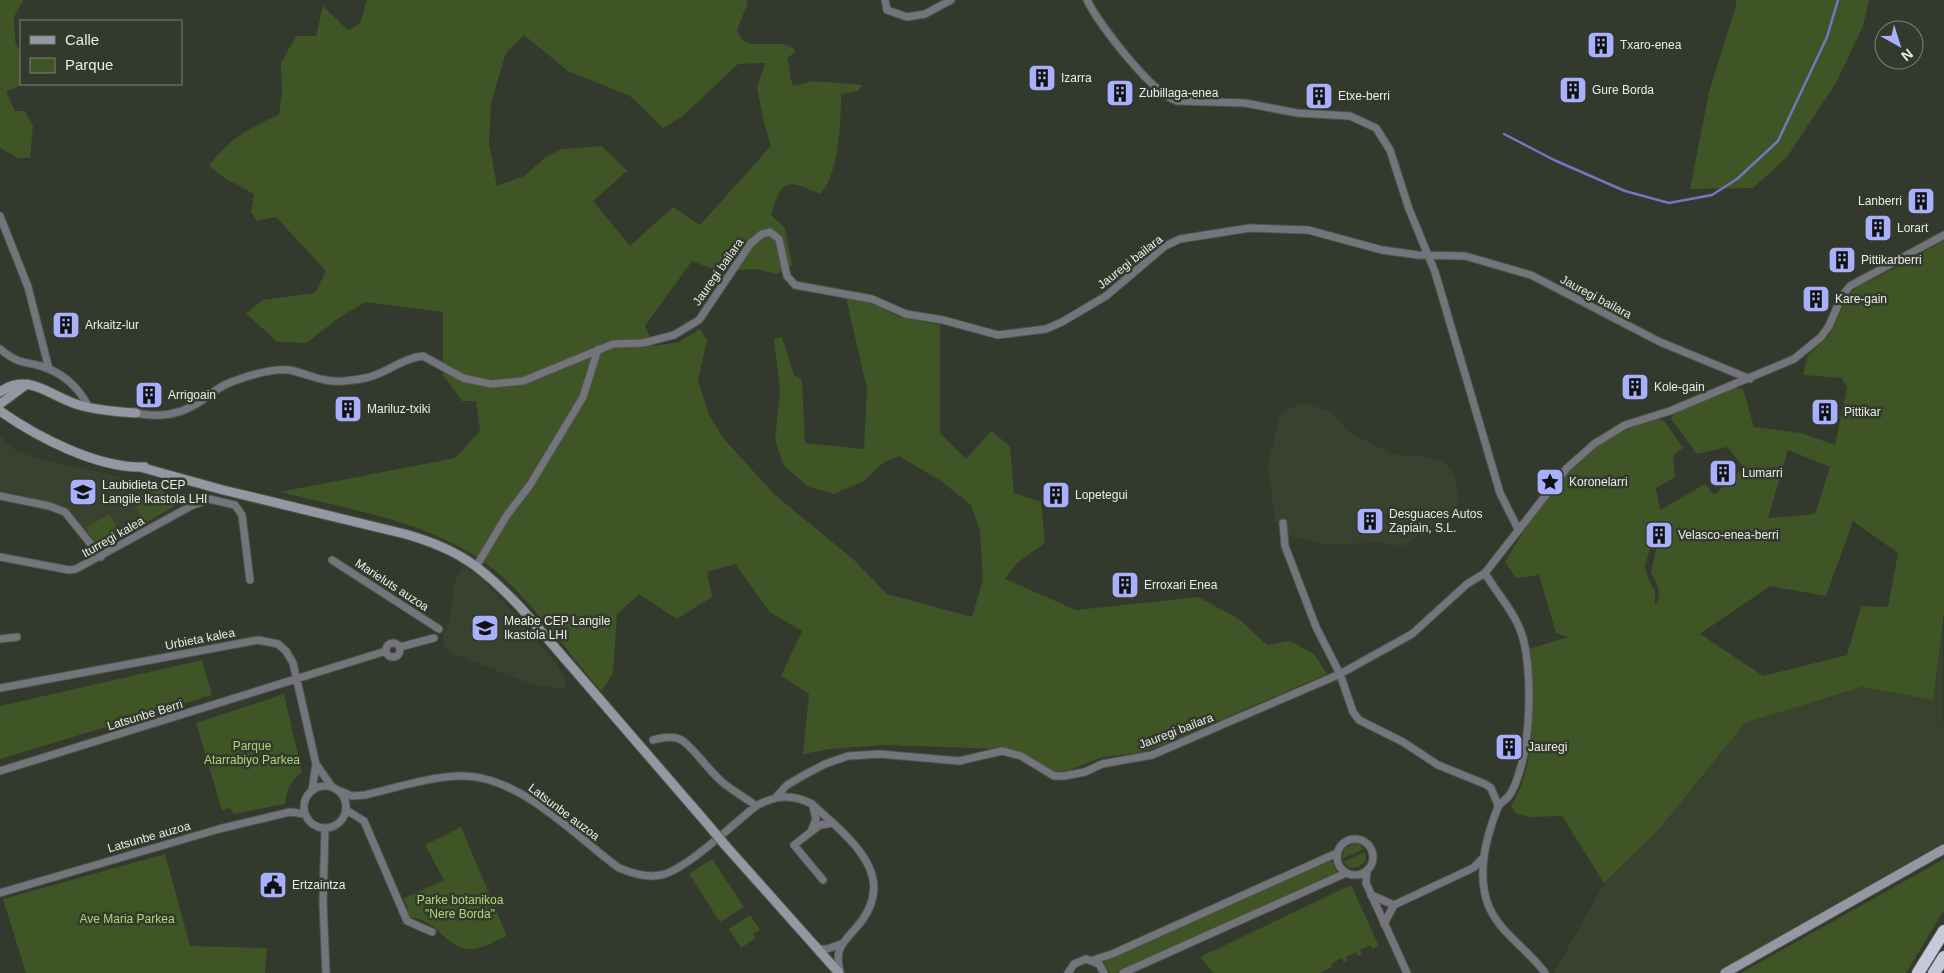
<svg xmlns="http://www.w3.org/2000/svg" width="1944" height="973" font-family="Helvetica,sans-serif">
	<rect width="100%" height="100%" fill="#33392d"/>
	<path fill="#38422f" d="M1306,403L1331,412L1350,433L1396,455L1429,457L1445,462L1455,477L1459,504L1452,519L1425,529L1404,546L1380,543L1325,544L1290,536L1275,521L1268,465L1279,419L1286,409Z
		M0,436L16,451L48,461L160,485L175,506L91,555L78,529L62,515L47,507L0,498Z
		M463,565L482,579L510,609L557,665L565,678L566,687L563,689L533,685L447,651L443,642V634L451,614L454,583Z
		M1943,613L1944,842L1717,973H1554L1604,883L1661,827L1745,723L1862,687L1933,700Z"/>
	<path fill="#3f5526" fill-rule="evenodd" d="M0,0H23L14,17L15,41L21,54V84H24L6,92L15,111H25L33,126L30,158H18L0,148Z
		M367,0H747V5L737,30L743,41L750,44H783L795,49L794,53L787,58C791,68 789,76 793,86L813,81L862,85L858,91L841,94C841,120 839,176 820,194C787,179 782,178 771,215L785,228L792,265L777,274L756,269L718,271L692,261L645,326L654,346L679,342L700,329L707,340L698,380L709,415L723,438L775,495L854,560L887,594L972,617L983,580L980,530L971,505L941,481L899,456L883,463L864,481L834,494L809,487L784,466L775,440L780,390L774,339L782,337L794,375L802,380L805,443L864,449L867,389L846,298L864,300L901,317L940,325V433L966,459L991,431L1010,446L1014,493L1041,502L1045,543L1017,563L1005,579L1076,610L1198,597L1239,619L1267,645L1290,641L1314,654L1327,674L1160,746L1137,753L1102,757L1070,770L1055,772L1001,749L884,745L830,749L803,754L809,694L781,676L802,631L770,612L735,564L707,572L712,597L677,619L639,594L617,614L613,674L601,691C571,656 543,617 510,584C451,524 358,512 280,492L455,458L480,431L476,401H462L443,375V312L366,302L340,317L306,343L277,342L246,313L263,300L315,293L326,271L276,217L257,221L251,212L254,194L226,179L209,166C226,141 251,126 279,115L282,93L281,63L296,36H316L323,6L349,31L360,23ZM524,35L568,71L630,96L663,128L684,115L738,64L765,63L757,87L763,119L771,146L700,225L673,207L630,246L593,201L627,171L602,146L562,149L546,157L524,176L497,186L489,143L491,103L506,53Z
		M1736,0H1869L1863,26L1836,83L1787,157L1753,188L1690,189L1709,92L1736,6Z
		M1944,240V613L1933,700L1862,687L1745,723L1661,827L1604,883L1562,816L1529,817L1515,813L1511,806C1539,760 1533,699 1529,649L1568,637L1556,633L1539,575L1516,578L1505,562C1527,524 1553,484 1586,454C1606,436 1632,426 1658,419L1664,421L1683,448L1673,455L1675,477L1656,488L1660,510L1705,484L1714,495L1744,467L1727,447L1697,454L1671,419L1674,413L1734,388L1743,389L1754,427L1801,433L1835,445L1847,388L1842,378L1803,375L1808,355L1829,336L1849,294L1859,286L1906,263ZM1788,450L1830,467L1815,514L1768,518ZM1853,521L1898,553L1888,607L1861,606L1847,655L1763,676L1700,634L1770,586L1826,596ZM1652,542L1656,550L1651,572C1657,584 1663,593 1655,605V591L1648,578L1645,566Z
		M160,485L173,507L145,523L132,500Z
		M109,514L122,535L99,549L86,528Z
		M202,660L212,695L0,759V706Z
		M284,694L302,772C290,782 287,788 285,804L234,814L230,808L222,810L196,723Z
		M461,827L507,936C497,940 484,948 473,949C447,953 437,915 407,918L404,911L408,907L403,899L444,880L425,845Z
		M1352,844H1359L1364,849L1342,859L1344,849Z
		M1365,852L1366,861L1358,867L1350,868L1343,862Z
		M165,854L190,946L267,948L265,973H26L3,899Z
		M1330,858L1337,872L1116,973H1110L1103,962Z
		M712,859L744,907L720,922L689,874Z
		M1944,859V910L1906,973H1741Z
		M1351,885L1379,946L1372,949L1371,945L1360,950L1362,954L1358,956L1356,952L1346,957L1347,961L1344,962L1342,958L1331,964L1332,967L1320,973H1213L1200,957Z
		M750,915L760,930L753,934L756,938L741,948L729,929Z"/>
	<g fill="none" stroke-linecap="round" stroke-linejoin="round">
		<path stroke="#7278c0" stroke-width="2.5" d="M1504,134L1554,160L1625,191L1669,203L1712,195L1737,179L1778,141L1827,37L1838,0"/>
		<defs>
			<path id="street" d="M885,0L887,10L907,17L925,14L951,0
				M1087,0C1099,24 1152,94 1177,101L1245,103L1297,113L1350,116L1376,128L1390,150L1409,209L1435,272L1500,493L1518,529
				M0,216L28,287L49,369
				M0,349C21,367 28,360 49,369C66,376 80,390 88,406
				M136,413C159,418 181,415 201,401C213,393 222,384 237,380C251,375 273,368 289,370C309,374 323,383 344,381C356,380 367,379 378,374C393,368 405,358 423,356L463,378L491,384L523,381L613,344L643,343L674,335L699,320L751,243L762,234L770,232L779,239L787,276L795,285L872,299L906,314L943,320L998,335L1046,329L1062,322L1106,296L1165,246L1180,239L1250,228L1308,230L1382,250L1418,255L1465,256L1531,275L1660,342L1750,379
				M0,496L49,506L65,512L101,557
				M1283,523L1285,546L1316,627L1340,674L1353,712L1359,720L1403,742L1438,765L1485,784L1491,788L1498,805
				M0,557L69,570L76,569L191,506L209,499L235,505L242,515L250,580
				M332,560L439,629
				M477,565L507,515L530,485L583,397L598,349
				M1485,573C1497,594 1516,613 1523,638C1532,673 1531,738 1519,773C1517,780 1513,791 1508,797C1505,800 1500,803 1498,807C1486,837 1476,876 1489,907C1501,934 1528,949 1545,973
				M0,639L17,637
				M386 650a7 7 0 1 1 14 0a7 7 0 1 1-14 0Z
				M400,647L434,638
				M0,688L258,640L278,644L286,651L293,663L316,764L312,791
				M653,740C663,737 674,735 683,741C696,751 706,767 718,778C728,789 744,796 756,806
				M316,764L332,787
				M0,771L386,651
				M304 807a21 21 0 1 1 42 0a21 21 0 1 1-42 0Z
				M340,791L352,796L365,795C395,788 428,777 459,776C517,773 574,835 619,868C632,873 646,878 661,875C686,870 733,824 756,806C776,795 792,794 812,804C851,840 902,877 855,929C840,946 835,949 840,973
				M776,797L787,785L806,774L825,764L848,756L880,754L959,761L1002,751L1021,756L1054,776H1064L1085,772L1102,764L1152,755L1340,674L1412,634L1467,584L1485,573L1567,468L1594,444L1625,425L1670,411L1794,359L1821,337L1829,326L1842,296L1850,286L1944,235
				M346,810L364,821L407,921L432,932
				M325,828L323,903L326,973
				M812,829L816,819L813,806
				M1337 857a18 18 0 1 1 36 0a18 18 0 1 1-36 0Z
				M1367,871L1366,883L1407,973
				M823,880L794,845L820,825L833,823
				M0,893L219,829L290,812L305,814
				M1371,895L1394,905
				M1384,924L1394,905L1473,868L1483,858
				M818,949H827L841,944
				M1093,960L1112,954L1337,853
				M1068,973L1074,964L1086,959L1099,964L1104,973
				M1123,973L1346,873"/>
			<path id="secondary" d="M0,392C28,371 51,397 79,405C96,410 118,412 136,413
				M0,404L27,384
				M0,411C37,437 98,469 145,467
				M140,467L223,490L405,534C459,549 483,568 521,608L710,827
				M725,845L839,973
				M1725,973L1944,849"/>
			<path id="highway" d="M1918,973L1944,931
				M1934,973L1944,957"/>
		</defs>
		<use href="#street" stroke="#50564a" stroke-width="9"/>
		<use href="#secondary" stroke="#50564a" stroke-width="11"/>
		<use href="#highway" stroke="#50564a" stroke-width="14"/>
		<use href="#street" stroke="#74757c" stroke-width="7"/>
		<use href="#secondary" stroke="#9597a2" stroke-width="9"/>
		<use href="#highway" stroke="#c7c9da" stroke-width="12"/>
		<defs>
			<path id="secondary-bridge" d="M710,827L725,845"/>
		</defs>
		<use href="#secondary-bridge" stroke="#50564a" stroke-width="11" stroke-linecap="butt"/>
		<use href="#secondary-bridge" stroke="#9597a2" stroke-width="9"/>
	</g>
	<defs>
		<symbol id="building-square" viewBox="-11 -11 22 22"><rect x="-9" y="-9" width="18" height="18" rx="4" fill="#a8b0fc" stroke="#33392d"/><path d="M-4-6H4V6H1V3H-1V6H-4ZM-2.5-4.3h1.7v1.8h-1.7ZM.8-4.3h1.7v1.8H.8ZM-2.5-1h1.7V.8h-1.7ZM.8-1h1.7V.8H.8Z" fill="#111"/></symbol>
		<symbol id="sight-square" viewBox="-11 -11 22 22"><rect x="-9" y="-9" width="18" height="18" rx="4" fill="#a8b0fc" stroke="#33392d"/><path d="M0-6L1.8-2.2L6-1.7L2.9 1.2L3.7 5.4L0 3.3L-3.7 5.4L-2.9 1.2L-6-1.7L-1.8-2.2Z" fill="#111"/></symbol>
		<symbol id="school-square" viewBox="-11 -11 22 22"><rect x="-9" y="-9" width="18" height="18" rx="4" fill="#a8b0fc" stroke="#33392d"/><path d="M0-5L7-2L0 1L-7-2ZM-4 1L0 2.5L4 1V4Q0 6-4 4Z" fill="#111"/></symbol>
		<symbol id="civic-square" viewBox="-11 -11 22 22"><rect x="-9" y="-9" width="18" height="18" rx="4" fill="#a8b0fc" stroke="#33392d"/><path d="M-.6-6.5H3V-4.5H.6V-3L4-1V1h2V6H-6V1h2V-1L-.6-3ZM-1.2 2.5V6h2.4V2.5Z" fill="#111"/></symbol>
	</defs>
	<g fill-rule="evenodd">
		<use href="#building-square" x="1585" y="29" width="32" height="32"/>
		<use href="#building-square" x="1026" y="62" width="32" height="32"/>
		<use href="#building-square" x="1557" y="74" width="32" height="32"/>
		<use href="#building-square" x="1104" y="77" width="32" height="32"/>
		<use href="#building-square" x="1303" y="80" width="32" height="32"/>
		<use href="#building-square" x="1905" y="185" width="32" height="32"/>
		<use href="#building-square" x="1862" y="212" width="32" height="32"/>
		<use href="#building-square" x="1826" y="244" width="32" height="32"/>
		<use href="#building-square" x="1800" y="283" width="32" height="32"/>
		<use href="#building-square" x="50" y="309" width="32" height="32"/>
		<use href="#building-square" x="1619" y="371" width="32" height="32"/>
		<use href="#building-square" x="133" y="379" width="32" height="32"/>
		<use href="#building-square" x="332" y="393" width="32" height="32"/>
		<use href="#building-square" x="1809" y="396" width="32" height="32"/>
		<use href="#building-square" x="1707" y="457" width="32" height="32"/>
		<use href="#sight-square" x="1534" y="466" width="32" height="32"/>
		<use href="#school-square" x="67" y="476" width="32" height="32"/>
		<use href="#building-square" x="1040" y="479" width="32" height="32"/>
		<use href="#building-square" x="1354" y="505" width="32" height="32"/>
		<use href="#building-square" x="1643" y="519" width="32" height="32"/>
		<use href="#building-square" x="1109" y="569" width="32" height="32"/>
		<use href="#school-square" x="469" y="612" width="32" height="32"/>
		<use href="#building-square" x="1493" y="731" width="32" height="32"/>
		<use href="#civic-square" x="257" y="869" width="32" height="32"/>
	</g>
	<g text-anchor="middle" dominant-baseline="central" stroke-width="5" stroke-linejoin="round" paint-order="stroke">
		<g font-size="12" fill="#e8ede4" stroke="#33392d" text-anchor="start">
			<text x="1620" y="45">Txaro-enea</text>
			<text x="1061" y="78">Izarra</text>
			<text x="1592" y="90">Gure Borda</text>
			<text x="1139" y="93">Zubillaga-enea</text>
			<text x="1338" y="96">Etxe-berri</text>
			<text x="1902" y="201" text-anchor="end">Lanberri</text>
			<text x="1897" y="228">Lorart</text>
			<text x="1861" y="260">Pittikarberri</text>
			<text x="1835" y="299">Kare-gain</text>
			<text x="85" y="325">Arkaitz-lur</text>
			<text x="1654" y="387">Kole-gain</text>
			<text x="168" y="395">Arrigoain</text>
			<text x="367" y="409">Mariluz-txiki</text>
			<text x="1844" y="412">Pittikar</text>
			<text x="1742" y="473">Lumarri</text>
			<text x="1569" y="482">Koronelarri</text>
			<text x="102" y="485">Laubidieta CEP<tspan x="102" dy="14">Langile Ikastola LHI</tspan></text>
			<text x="1075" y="495">Lopetegui</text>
			<text x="1389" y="514">Desguaces Autos<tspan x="1389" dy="14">Zapiain, S.L.</tspan></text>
			<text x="1678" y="535">Velasco-enea-berri</text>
			<text x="1144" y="585">Erroxari Enea</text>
			<text x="504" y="621">Meabe CEP Langile<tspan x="504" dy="14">Ikastola LHI</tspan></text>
			<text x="1528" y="747">Jauregi</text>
			<text x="292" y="885">Ertzaintza</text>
		</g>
		<g font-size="12" fill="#e8ede4" stroke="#33392d">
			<text transform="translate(1130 262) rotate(-38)">Jauregi bailara</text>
			<text transform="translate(718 272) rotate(-55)">Jauregi bailara</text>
			<text transform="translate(1596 297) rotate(28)">Jauregi bailara</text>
			<text transform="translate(113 537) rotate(-30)">Iturregi kalea</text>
			<text transform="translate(392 585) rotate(33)">Marieluts auzoa</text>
			<text transform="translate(200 639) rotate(-11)">Urbieta kalea</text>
			<text transform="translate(145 715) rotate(-17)">Latsunbe Berri</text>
			<text transform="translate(1176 731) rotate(-21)">Jauregi bailara</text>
			<text transform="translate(564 812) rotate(37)">Latsunbe auzoa</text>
			<text transform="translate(149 837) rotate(-16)">Latsunbe auzoa</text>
		</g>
		<g font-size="12" fill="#aada76" stroke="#33392d">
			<text x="252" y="746">Parque<tspan x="252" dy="14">Atarrabiyo Parkea</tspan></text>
			<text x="460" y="900">Parke botanikoa<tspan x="460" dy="14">"Nere Borda"</tspan></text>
			<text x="127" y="919">Ave Maria Parkea</text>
		</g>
	</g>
	<rect x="20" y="20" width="162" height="65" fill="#33392d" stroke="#7b8176"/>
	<rect x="30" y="36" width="25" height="8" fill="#9597a2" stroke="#7b8176"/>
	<text x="65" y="45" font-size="15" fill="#e8ede4">Calle</text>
	<rect x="30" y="58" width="25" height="15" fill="#3f5526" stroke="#7b8176"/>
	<text x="65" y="70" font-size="15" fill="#e8ede4">Parque</text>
	<g transform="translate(1899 45) rotate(141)"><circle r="24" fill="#33392d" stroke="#7b8176"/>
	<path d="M0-4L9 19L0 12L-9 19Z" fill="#a8b0fc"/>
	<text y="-8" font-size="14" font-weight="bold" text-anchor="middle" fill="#e8ede4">N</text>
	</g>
</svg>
